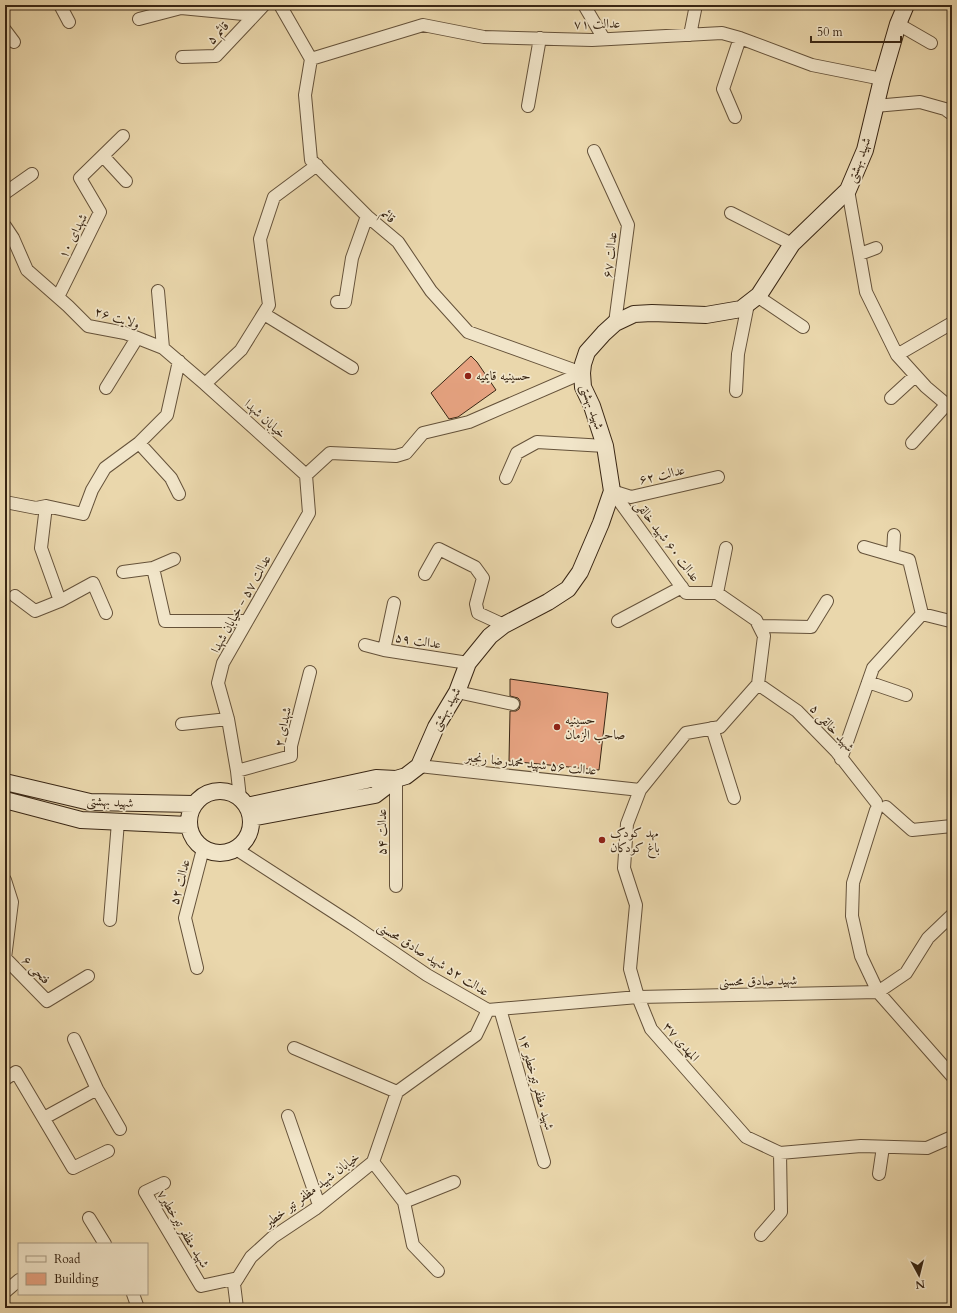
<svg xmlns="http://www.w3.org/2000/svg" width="957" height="1313" font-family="Cardo,Amiri,serif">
	<rect width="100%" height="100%" fill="#ead7ac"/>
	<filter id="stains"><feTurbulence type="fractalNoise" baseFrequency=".005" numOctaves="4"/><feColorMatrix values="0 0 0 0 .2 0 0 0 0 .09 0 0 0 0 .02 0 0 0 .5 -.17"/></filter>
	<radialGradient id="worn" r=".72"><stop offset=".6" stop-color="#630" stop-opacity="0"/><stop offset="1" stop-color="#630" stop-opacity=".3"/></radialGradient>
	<path fill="#e5a280" stroke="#392614" d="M471,356L477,362L496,390L458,417L449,419L431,393Z
		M510,679L608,693L599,770L509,761L510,711H516L519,709L520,705V701L518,698L510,696Z"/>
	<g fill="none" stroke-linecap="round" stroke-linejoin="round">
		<defs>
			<path id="minor" d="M60,5L69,22
				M280,5L311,59L305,95L311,160L367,216L398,242L431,291L468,332L582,373
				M584,5L604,39
				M139,19L181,8L254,15
				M898,24L931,43
				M5,30L14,42
				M690,35L696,5
				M182,57L216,56L264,5
				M311,59L423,25L484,37L592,40L722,33L740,38L812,65L882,79
				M528,106L540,38
				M875,106L920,102L945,109L952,114
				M735,117L723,89L740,38
				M594,151L628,225L615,323
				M103,156L126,181
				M848,190L866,292L897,355L926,387L952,409
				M5,193L32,174
				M731,213L792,244
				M5,226L13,238L27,270L68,306L88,326L125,333L163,348L205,384L306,475
				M860,254L876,248
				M158,291L163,348
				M757,296L803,327
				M58,297L100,212L80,178L123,136
				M337,302H345L352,258L367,216
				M264,314L352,368
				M897,355L952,323
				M205,384L241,350L269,305L260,239L274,197L317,165
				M106,388L137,338
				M736,391L738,354L748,304
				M891,398L915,376
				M139,443L171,478L179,494
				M912,443L946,405
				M306,475L330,453L396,456L406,453L423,433L469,422L582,373
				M506,478L517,453L537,442L605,446
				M612,491L686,593H717L756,620L764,636L758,684L720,727L686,733L640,790L627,824L624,868L636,905L630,969L638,997L651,1029L746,1137L780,1153L861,1146L927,1148L952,1137
				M612,491L631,497L718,477
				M5,502L36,508L46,506
				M864,547L909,560L922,614
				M893,555L894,535
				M153,568L174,559
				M123,572L153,568L165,621H247
				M425,574L439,549L475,567L483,578L476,604L478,613L504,625
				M717,593L726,548
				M15,596L35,611L60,601L41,548L46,506L83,514L92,490L105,468L139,443L167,415L179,361
				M60,601L93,583L106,613
				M618,621L682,587
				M759,626L811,627L827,601
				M365,645L384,650L468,663
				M384,650L394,603
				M868,682L906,695
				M758,684L797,711L836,751L876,802
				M457,692L513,704
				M182,724L228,719
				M712,728L734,798
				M841,759L873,668L922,614L950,621L952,619
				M419,766L640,790
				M237,771L291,756V746L310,672
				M396,779V886
				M240,798L237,771L228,719L218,683L223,663L309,513L306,475
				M886,807L912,830L952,826
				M876,810L853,883L852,916L861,956L878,992L952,1076
				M236,849L352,924L427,975L488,1010L638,997L878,992L906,973L928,938L952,915
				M5,880L12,902L5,958
				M110,920L118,822
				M5,958L47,1001L88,976
				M197,968L185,918L203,849
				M500,1009L544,1162
				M74,1039L97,1089L120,1129
				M294,1048L397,1092
				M5,1079L16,1072L73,1168L108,1151
				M288,1116L319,1205
				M44,1118L97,1089
				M373,1162L404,1202L413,1245L438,1271
				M879,1174L883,1147
				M164,1183L145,1192L201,1286L238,1278
				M404,1202L454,1182
				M89,1218L105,1244
				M761,1235L781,1212L780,1153
				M5,1292L19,1280
				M133,1294L138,1308
				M237,1308L234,1284L251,1257L273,1237L315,1209L373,1162L397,1092L476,1035L488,1010"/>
			<path id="secondary" d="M5,782L90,802L194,804
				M189 822a31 31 0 1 1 62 0a31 31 0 1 1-62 0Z
				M5,800L81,820L188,825
				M247,806L376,778L396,779L406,776L419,766L436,727L457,692L468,663L490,636L504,625L548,602L568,589L580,572L601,523L612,491L605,446L592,406L583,387L582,373L583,364L587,352L604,333L615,323L634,314L652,313L706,315L741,309L759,295L792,244L848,190L865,150L882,79L898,24L906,5
				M251,818L375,795L396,779"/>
		</defs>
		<use href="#minor" stroke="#65523a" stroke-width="14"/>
		<use href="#secondary" stroke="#392614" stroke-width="18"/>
		<use href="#minor" stroke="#f1e5c9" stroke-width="12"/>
		<use href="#secondary" stroke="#f1e5c9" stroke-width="16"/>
	</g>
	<g fill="#8f2418" stroke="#f1e5c9" stroke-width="1.5">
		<circle cx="468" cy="376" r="4"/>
		<circle cx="557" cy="727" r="4"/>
		<circle cx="602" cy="840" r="4"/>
	</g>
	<g text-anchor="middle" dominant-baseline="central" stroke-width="3.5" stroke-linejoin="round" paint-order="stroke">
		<g font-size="13" fill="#392614" stroke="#f1e5c9">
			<text transform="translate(597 24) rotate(-1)">عدالت ۷۱</text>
			<text transform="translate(218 33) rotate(-46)">قائم ۵</text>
			<text transform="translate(859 160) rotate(-70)">شهید بهشتی</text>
			<text transform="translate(388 216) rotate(39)">قائم</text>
			<text transform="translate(73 236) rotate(-63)">شهدای ۱۰</text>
			<text transform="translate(610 255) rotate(-83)">عدالت ۶۷</text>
			<text transform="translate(117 318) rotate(17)">ولایت ۲۶</text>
			<text transform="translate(592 407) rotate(71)">شهید بهشتی</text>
			<text transform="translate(265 419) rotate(42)">خیابان شهدا</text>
			<text transform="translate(662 475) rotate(-13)">عدالت ۶۲</text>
			<text transform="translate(667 541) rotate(53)">عدالت ۶۰ شهید خالقی</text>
			<text transform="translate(241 604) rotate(-61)">عدالت ۵۷ - خیابان شهدا</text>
			<text transform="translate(418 641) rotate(9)">عدالت ۵۹</text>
			<text transform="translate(446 709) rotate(-61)">شهید بهشتی</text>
			<text transform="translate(283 727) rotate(-78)">شهدای ۲</text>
			<text transform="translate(832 728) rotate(48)">شهید خالقی ۵</text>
			<text transform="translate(531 764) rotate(6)">عدالت ۵۶ شهید محمدرضا رنجبر</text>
			<text transform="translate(110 802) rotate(3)">شهید بهشتی</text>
			<text transform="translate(382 832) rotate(-90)">عدالت ۵۴</text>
			<text transform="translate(180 882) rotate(-75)">عدالت ۵۲</text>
			<text transform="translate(433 959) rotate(32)">عدالت ۵۲ شهید صادق محسنی</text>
			<text transform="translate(36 970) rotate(46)">فتحی ۶</text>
			<text transform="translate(758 981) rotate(-1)">شهید صادق محسنی</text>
			<text transform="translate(681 1042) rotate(49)">المهدی ۳۷</text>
			<text transform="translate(536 1082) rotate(74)">شهید مظفر تیرخطیر ۱۴</text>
			<text transform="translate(312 1190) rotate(-37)">خیابان شهید مظفر تیر خطیر</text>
			<text transform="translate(183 1229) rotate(59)">شهید مظفر تیرخطیر۷</text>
		</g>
		<g font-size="13" fill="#392614" stroke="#f1e5c9" text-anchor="start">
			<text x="476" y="376">حسینیه قایمیه</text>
			<text x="565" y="720">حسینیه<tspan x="565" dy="15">صاحب الزمان</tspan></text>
			<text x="610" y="833">مهد کودک<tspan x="610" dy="15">باغ کودکان</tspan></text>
		</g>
	</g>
	<rect width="957" height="1313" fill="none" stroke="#ead7ac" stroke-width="20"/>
	<rect x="6" y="6" width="945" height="1301" fill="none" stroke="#392614" stroke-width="2"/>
	<rect x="10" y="10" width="937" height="1293" fill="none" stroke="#392614"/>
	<rect x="18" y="1243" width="130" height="52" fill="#f1e5c9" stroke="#a79981"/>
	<rect x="26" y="1256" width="20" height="6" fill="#f1e5c9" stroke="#a79981"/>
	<text x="54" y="1263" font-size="12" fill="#392614">Road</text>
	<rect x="26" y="1273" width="20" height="12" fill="#e5a280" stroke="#a79981"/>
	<text x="54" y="1283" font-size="12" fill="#392614">Building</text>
	<g transform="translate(919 1275) rotate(173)" stroke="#f1e5c9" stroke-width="3" paint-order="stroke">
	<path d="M0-3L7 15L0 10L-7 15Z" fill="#392614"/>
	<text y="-6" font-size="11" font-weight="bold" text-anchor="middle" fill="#392614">N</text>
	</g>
	<path d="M811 36v6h90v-6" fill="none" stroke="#392614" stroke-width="2"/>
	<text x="817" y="36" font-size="12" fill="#392614" stroke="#f1e5c9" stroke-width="3" paint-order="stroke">50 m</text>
	<rect width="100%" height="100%" filter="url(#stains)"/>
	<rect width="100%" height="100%" fill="url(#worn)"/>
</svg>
